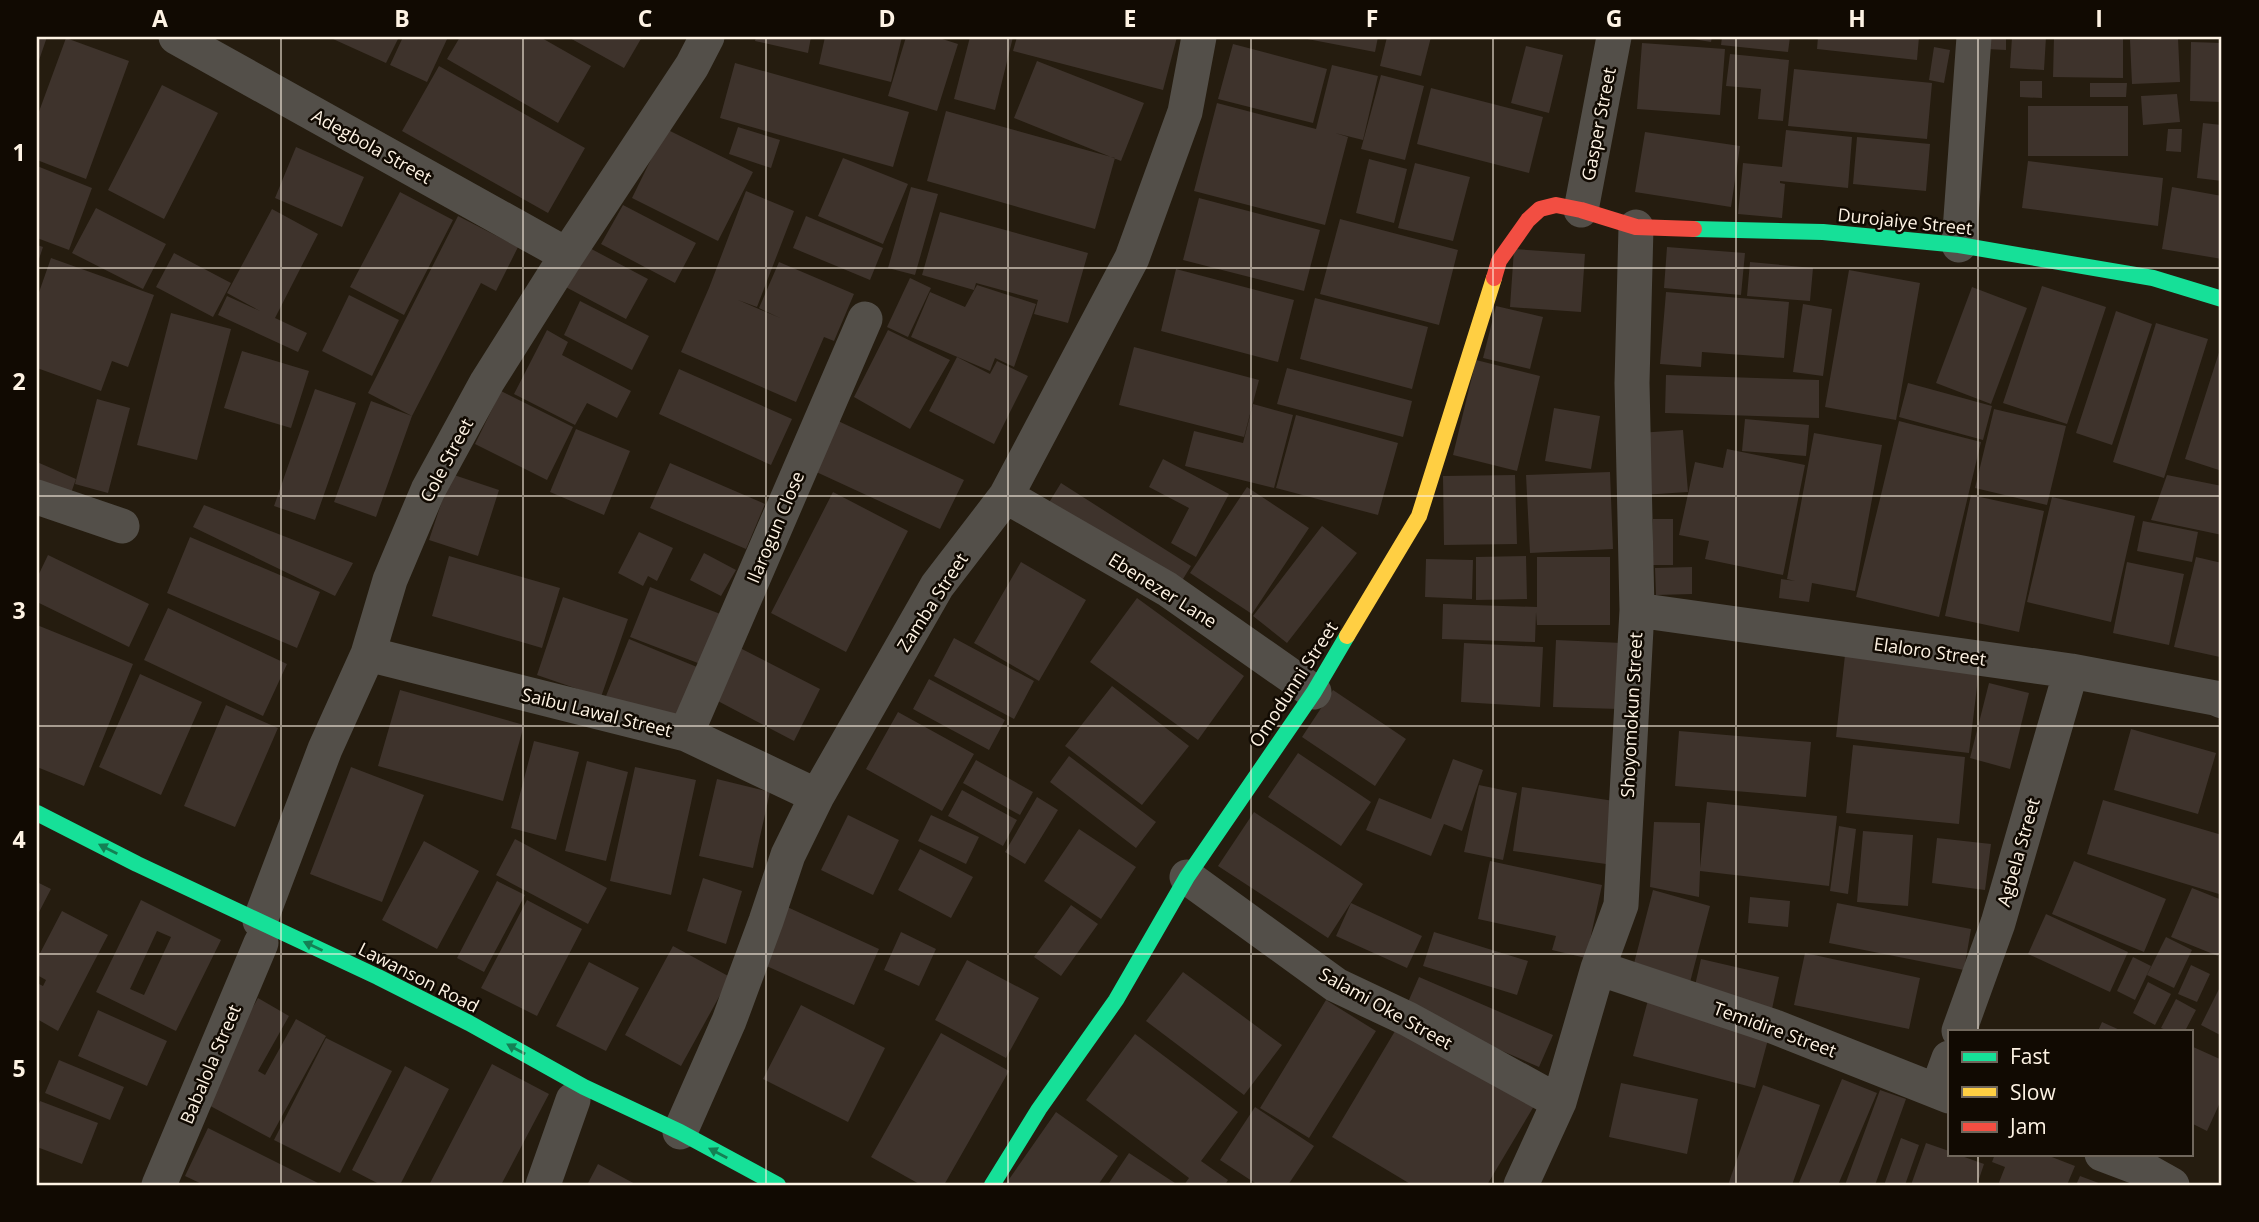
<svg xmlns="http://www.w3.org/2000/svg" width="2259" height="1222" font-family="'Open Sans',sans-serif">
	<rect width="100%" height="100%" fill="#251c0f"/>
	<path fill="#3e332c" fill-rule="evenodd" d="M37,37H47L37,66Z
		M334,37H399L386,63L333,39Z
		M403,37H448L427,82L390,65Z
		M460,37H540L591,66L558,123L447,59Z
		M568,37H642L624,68Z
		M756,37H811L808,53L755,41Z
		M825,37H902L891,82L819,64Z
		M906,37H936L958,44L937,111L888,96Z
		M970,37H1013L995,110L954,99Z
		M1017,37H1177L1163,90L1013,51Z
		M1297,37H1378L1375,52Z
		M1387,37H1431L1421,76L1380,66Z
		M1681,37H1712L1711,42Z
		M1722,37H1790L1788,52L1721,45Z
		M1818,37H1919L1917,60L1817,49Z
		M1986,37H2006V50L1986,49Z
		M2012,37H2046L2044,70L2010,68Z
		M2054,37H2123V78L2053,77Z
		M66,38L129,61L86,179L37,160V117Z
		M2178,38L2180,82L2132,84L2130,40Z
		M2191,42L2222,43V102L2190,101Z
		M1642,43L1725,49L1720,115L1637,109Z
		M1233,44L1327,69L1313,123L1218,99Z
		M1526,46L1563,55L1549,113L1511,103Z
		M1934,47L1950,50L1944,83L1929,80Z
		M1730,54L1789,60L1783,121L1758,119L1761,89L1726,86Z
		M1037,61L1144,103L1121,161L1014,118Z
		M735,63L909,112L893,167L720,118Z
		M1332,65L1378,76L1363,140L1335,133L1348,137L1325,225L1194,191L1217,103L1316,129Z
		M439,66L585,148L548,213L402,131Z
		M1794,69L1932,83L1927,139L1788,126Z
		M1381,75L1424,86L1405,160L1361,149Z
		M2020,81H2042V98L2020,97Z
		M2090,83H2127L2126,97H2090Z
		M162,85L218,113L164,219L108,190Z
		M1431,88L1543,117L1529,173L1417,144Z
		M2177,94L2180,122L2143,125L2141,96Z
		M2028,106H2128V156H2028Z
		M946,111L1115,158L1095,229L927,181Z
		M2203,123L2222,125V181L2197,178Z
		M738,127L780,140L771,168L729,154Z
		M666,129L753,172L718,241L632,198Z
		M2168,129H2182L2181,152L2166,151Z
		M1786,130L1852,137L1848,188L1780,181V183L1785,184L1782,218L1738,214L1743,163L1782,167Z
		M1645,132L1740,146L1731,207L1635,192Z
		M1857,137L1930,144L1926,191L1853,184Z
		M296,147L364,177L342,227L275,198Z
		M843,158L908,184L883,244L818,216Z
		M1369,159L1407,169L1394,223L1356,213Z
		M2028,161L2163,178L2158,226L2022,208Z
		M1415,163L1470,177L1453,241L1398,228Z
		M37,166L92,188L69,250L37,238Z
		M911,187L938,194L915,275L888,268Z
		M2172,187L2222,196V259L2162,249Z
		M746,191L794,211L757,307L738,300L780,318L759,308L779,262L854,294L834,341L824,337L796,402L681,352L709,288Z
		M400,192L453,220L404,315L350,287Z
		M1199,198L1320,230L1304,291L1183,260Z
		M623,205L696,243L675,283L601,244Z
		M96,208L166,244L143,289L72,253Z
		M272,209L318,234L275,318L307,333L298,352L218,315L227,296L260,311L227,293Z
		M940,212L1088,253L1068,323L1034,314L1038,300L976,283L974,290L922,275Z
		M458,216L518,247L496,291L481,283L412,416L368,393Z
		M806,216L883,248L870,280L793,248Z
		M1340,219L1458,250L1439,325L1320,294Z
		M582,244L648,279L626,319L560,284Z
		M37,245L43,247L37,265Z
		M1667,247L1745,253L1741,295L1664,288Z
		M1514,249L1585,254L1581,312L1510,307Z
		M174,253L231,283L213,317L156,287Z
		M51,258L154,295L128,367L112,361L101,391L37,368V298Z
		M1750,262L1813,268L1810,301L1747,296Z
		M1176,269L1294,300L1278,362L1161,331Z
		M1849,270L1920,283L1896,420L1825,407Z
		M910,278L931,288L908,337L887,327Z
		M977,285L1036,304L1014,367L995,358L990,371L911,337L930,292L965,307Z
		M2042,286L2106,307L2067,424L2003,403Z
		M1972,287L2027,308L1991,404L1936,383Z
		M1666,292L1789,302L1784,358L1702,352L1701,367L1660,364Z
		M349,295L399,320L372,376L322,351Z
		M1315,298L1428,327L1412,389L1300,359Z
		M580,301L649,336L632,370L564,335Z
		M1803,304L1832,309L1823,376L1793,372Z
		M1496,306L1543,317L1530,369L1483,358Z
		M2116,311L2152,324L2112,445L2076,433Z
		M171,313L231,329L197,460L137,445Z
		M2156,323L2208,339L2164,478L2113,462Z
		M547,330L568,342L562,355L631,391L617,418L587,403L575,425L514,394Z
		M888,330L950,360L910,429L854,397Z
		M2222,343V471L2185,459Z
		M1134,347L1259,380L1244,437L1119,405Z
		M242,351L309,371L291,428L224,408Z
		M957,357L990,374L997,361L1028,376L994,444L929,411Z
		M1476,360L1540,376L1517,471L1453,455Z
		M1287,368L1412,401L1403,437L1277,404Z
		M679,369L792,419L771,465L659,414Z
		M1666,375L1819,380V418L1665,413Z
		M1908,383L1992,406L1983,440L1899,417Z
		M315,389L356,403L315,520L274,506Z
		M501,391L573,427L547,480L475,444Z
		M97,399L130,408L108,493L75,484Z
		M371,401L412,416L376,517L334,502Z
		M1253,404L1293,415L1274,488L1185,466L1194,431L1243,443Z
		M1554,408L1600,416L1591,469L1545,461Z
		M1994,409L2066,426L2047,505L1975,488Z
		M1296,415L1398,443L1378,515L1276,488Z
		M1745,419L1809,425L1806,456L1742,451Z
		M836,420L964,480L940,529L812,470Z
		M1899,421L1981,442L1939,617L1856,597Z
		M576,429L630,451L604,515L550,492Z
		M1683,430L1688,492L1642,495L1638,433Z
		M1814,433L1882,445L1855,591L1812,583L1809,602L1779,598L1781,579L1795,581L1787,579Z
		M1727,449L1805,465L1783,575L1705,559L1709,541L1679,535L1695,462L1723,468Z
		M1163,459L1229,494L1196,557L1171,543L1189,508L1149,487Z
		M37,462L76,479L70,496L37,482Z
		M670,463L765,504L746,549L650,508Z
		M1610,472L1613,549L1530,553L1526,475Z
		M451,474L499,490L478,556L429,540Z
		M1515,475L1517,544L1444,545L1443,476Z
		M2167,475L2222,486V535L2151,520Z
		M1061,483L1191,566L1175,592L1045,509Z
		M1247,487L1309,528L1252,614L1190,573Z
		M833,492L908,531L846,652L771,613Z
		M1971,495L2044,511L2019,632L1945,616Z
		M2052,497L2135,516L2111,622L2027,602Z
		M204,505L353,563L335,596L193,527Z
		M1653,519H1673V565H1653Z
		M2143,521L2198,532L2192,562L2137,551Z
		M1322,526L1357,553L1287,643L1253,616Z
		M639,532L673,548L657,581L648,576L643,586L618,573Z
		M190,537L320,592L297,648L167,593Z
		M704,553L736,570L721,596L690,580Z
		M48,555L149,604L129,647L37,602V578Z
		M449,556L560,588L542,648L432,616Z
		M1526,556L1527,599L1476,600V557Z
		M1537,557H1610V625H1537L1536,612L1535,642L1442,639L1443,604L1537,607Z
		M2196,557L2222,563V647L2220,657L2174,647Z
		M1426,559L1473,560L1472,599L1425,597Z
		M1021,562L1086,600L1039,681L974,643Z
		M2127,562L2184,574L2169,645L2113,633Z
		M1692,567V594L1656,595L1655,568Z
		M650,587L723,615L703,665L630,637Z
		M563,597L628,619L601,697L537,675Z
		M1137,598L1244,676L1198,740L1090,662Z
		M168,608L287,664L263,716L144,660Z
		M37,625L133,664L84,786L37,767Z
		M954,638L1034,681L1014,719L934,676Z
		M629,639L697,667L674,724L606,696Z
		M1556,640L1622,643L1619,709L1553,707Z
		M1464,643L1543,647L1540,707L1461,702Z
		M740,648L820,689L794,741L714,699Z
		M1845,655L1979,670L1969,753L1836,737Z
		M140,674L202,702L161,795L99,767Z
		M929,679L1005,720L989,750L913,709Z
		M1989,683L2029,693L2010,769L1970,758Z
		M1112,686L1189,746L1142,805L1065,746Z
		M400,690L524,725L503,801L378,766Z
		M1333,690L1406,739L1375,786L1302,737Z
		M226,705L278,728L235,827L184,806Z
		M898,712L974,754L942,811L866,769Z
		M2131,729L2216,753L2198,814L2114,790Z
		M1679,731L1811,742L1806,797L1675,786Z
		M534,741L579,752L556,840L511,828Z
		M1853,745L1965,757L1959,824L1846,813Z
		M1298,753L1371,802L1341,846L1268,797Z
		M1069,756L1156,822L1136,848L1050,782Z
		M1453,759L1483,770L1462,831L1444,824L1431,856L1366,830L1379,798L1431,819Z
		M976,760L1033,792L1020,815L963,783Z
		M587,761L628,772L606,861L565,851Z
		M351,767L424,795L382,902L310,874Z
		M635,767L696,780L671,895L610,881Z
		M717,779L770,792L753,868L699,856Z
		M1479,785L1517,793L1503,860L1464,852Z
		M1522,787L1614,801L1606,864L1513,851Z
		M962,790L1017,820L1003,846L948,816Z
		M1037,797L1058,810L1025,864L1005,852Z
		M2103,800L2222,835V882L2219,894L2087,854Z
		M1707,802L1837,816L1829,886L1700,871L1699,897L1650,887L1654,822L1700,823V868Z
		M1254,812L1363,884L1328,938L1218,866Z
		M848,815L899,840L873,895L821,870Z
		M931,815L979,837L966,864L918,841Z
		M1839,826L1856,829L1848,894L1830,891Z
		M1079,829L1136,867L1101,919L1044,881Z
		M1863,831L1913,835L1908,906L1857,902Z
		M1937,838L1991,844L1985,890L1932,883Z
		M515,839L607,888L588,924L496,875Z
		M424,841L479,871L437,949L382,920Z
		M920,849L973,877L951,918L898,890Z
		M1490,861L1602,885L1586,958L1552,950L1556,936L1478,919Z
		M2074,861L2166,899L2144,952L2052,914Z
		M703,878L742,891L726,944L687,931Z
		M497,881L525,895L484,972L457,958Z
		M37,882L51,889L37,916Z
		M2192,888L2222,900V945L2218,956L2171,937Z
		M1653,890L1710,906L1688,990L1631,975Z
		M1750,897L1790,901L1788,927L1748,923Z
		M141,900L221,940L176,1031L96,992ZM157,931L171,937L144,995L130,989Z
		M527,900L582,929L537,1016L481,988Z
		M1351,903L1422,936L1407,968L1336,936Z
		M1837,903L1971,929L1964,970L1829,943Z
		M1071,905L1098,924L1061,976L1034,957Z
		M785,906L879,949L854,1005L760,963Z
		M62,911L108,935L58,1031L37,1019V983L43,986L46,980L37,975V959Z
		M2046,914L2128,952L2110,992L2028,954Z
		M901,932L936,949L919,986L884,970Z
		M1434,932L1528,961L1517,995L1423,966Z
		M2166,937L2192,950L2174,988L2147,975Z
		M673,946L730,977L681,1066L625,1035Z
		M1805,953L1920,978L1909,1029L1794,1005Z
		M2133,957L2151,966L2135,1000L2117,991Z
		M1701,959L1779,977L1770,1018L1692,999Z
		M967,960L1039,998L1006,1058L935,1020Z
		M589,962L639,988L606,1051L556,1026Z
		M2191,965L2210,974L2197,1002L2178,994Z
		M1183,972L1282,1045L1244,1095L1146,1021Z
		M1419,977L1553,1035L1539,1067L1405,1009Z
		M2148,982L2171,994L2155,1025L2133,1013Z
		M2222,983V1036L2201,1025Z
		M258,998L289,1016L258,1071L265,1075L296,1019L326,1036L270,1138L201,1101Z
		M2176,999L2196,1010L2185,1031H2168L2161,1028Z
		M1326,1000L1376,1031L1309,1138L1260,1108Z
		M1648,1000L1770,1032L1755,1088L1633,1056Z
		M801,1005L885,1048L848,1122L763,1079Z
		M98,1010L167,1041L147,1086L78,1056Z
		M2102,1022L2122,1031H2098Z
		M1398,1026L1534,1106L1487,1185H1412L1332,1137Z
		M941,1033L1009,1071L944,1185H921L871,1157Z
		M1135,1034L1238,1112L1201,1161L1228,1180L1225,1185H1184L1189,1178L1086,1100Z
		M326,1038L392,1071L340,1173L274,1140Z
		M2191,1046L2222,1060V1098L2207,1131L2191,1123Z
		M59,1060L124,1087L110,1120L45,1093Z
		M492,1064L549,1094L501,1185H429Z
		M405,1066L449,1089L400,1185H381L352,1170Z
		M1842,1079L1877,1093L1838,1185H1798Z
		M1621,1083L1698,1099L1687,1154L1609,1137Z
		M1763,1085L1820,1105L1792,1185H1728Z
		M1880,1090L1906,1099L1875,1185H1845Z
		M40,1101L98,1123L82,1164L37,1147V1109Z
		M1255,1107L1314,1146L1288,1185H1258L1220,1160Z
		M1056,1112L1118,1156L1098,1185H1005Z
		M208,1128L318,1183L317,1185H204L185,1176Z
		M1901,1138L1919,1145L1905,1185H1884Z
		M1926,1143L1949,1151V1154H1956L1984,1164L1977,1185H1911Z
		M1129,1153L1178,1185H1112L1109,1183Z
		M1995,1154H2044L2075,1166L2067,1185H1998L2005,1167L1992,1162Z
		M598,1164L637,1185H587Z
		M2080,1176L2104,1185H2076Z"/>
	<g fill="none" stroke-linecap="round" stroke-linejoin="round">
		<path stroke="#534f49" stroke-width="35" d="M176,37L567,255
			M1581,210L1614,37
			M1959,245L1974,37
			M1006,496L1167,589L1314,692
			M37,497L122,526
			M1637,610L2071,671L2215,698L2222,701
			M368,654L686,734L817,796
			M686,734L865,319
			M1187,877L1336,985L1408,1019L1559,1102
			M260,921L325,749L368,654L390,580L428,490L487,382L567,255L692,66L707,37
			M1598,968L1775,1027L1949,1096
			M1959,1031L1998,923L2071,671
			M1937,1091L1949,1058
			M680,1132L729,1021L766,921L788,855L817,796L937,586L1006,496L1132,258L1185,112L1199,37
			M2102,1154L2147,1171L2172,1185
			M159,1185L261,943
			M543,1185L573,1100
			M1521,1185L1559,1102L1598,968L1621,905L1637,610L1632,383L1636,227"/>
		<path stroke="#16e098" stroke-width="16" d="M1694,229L1823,232L1959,245L2153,278L2222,299
			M37,813L137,864L378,977L469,1023L584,1087L680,1132L778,1185
			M992,1185L1039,1109L1116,1000L1187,877L1314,692L1347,636"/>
		<path stroke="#ffcf43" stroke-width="16" d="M1347,636L1419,516L1494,278"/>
		<path stroke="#f24e42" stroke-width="16" d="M1494,278L1499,261L1528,220L1540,209L1556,205L1581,210L1636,227L1694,229"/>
	</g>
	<defs><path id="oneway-solid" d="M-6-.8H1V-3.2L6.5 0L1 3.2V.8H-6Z" transform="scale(1.75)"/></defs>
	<g fill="#148054">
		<use href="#oneway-solid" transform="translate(108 849) rotate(-153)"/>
		<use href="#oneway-solid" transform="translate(313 946) rotate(-155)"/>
		<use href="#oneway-solid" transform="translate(516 1049) rotate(-151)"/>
		<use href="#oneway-solid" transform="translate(718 1153) rotate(-152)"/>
	</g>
	<path fill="none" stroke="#fef3e4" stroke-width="2" stroke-opacity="0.55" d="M281,37V1185M523,37V1185M766,37V1185M1008,37V1185M1251,37V1185M1493,37V1185M1736,37V1185M1978,37V1031M37,268H2222M37,496H2222M37,726H2222M37,954H2222M1978,1154V1185"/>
	<g text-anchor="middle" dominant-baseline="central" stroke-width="5" stroke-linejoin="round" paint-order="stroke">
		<g font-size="18" fill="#fef3e4" stroke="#110a02">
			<text transform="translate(1598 124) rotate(-79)">Gasper Street</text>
			<text transform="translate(372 146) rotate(29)">Adegbola Street</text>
			<text transform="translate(1905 221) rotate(6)">Durojaiye Street</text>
			<text transform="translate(446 460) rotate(-62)">Cole Street</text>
			<text transform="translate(775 527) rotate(-67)">Ilarogun Close</text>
			<text transform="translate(1163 590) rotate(32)">Ebenezer Lane</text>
			<text transform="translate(932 602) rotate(-57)">Zamba Street</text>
			<text transform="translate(1930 651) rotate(8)">Elaloro Street</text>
			<text transform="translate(1293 684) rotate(-57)">Omodunni Street</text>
			<text transform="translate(597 712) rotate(14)">Saibu Lawal Street</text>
			<text transform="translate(1631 715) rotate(-87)">Shoyomokun Street</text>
			<text transform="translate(2018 852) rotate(-74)">Agbela Street</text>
			<text transform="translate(419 977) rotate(27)">Lawanson Road</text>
			<text transform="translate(1386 1008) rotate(29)">Salami Oke Street</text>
			<text transform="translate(1775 1029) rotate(20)">Temidire Street</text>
			<text transform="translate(210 1064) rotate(-67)">Babalola Street</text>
		</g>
	</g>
	<rect width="2259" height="1222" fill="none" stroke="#110a02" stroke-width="77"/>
	<rect x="1948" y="1030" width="245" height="126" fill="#110a02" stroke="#70675c" stroke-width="2"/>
	<rect x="1962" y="1052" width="35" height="10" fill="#16e098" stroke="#70675c" stroke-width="2"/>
	<text x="2010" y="1064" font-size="21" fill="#fef3e4">Fast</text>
	<rect x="1962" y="1087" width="35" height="10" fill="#ffcf43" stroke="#70675c" stroke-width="2"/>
	<text x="2010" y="1100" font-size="21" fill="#fef3e4">Slow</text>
	<rect x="1962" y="1122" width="35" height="10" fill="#f24e42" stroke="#70675c" stroke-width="2"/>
	<text x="2010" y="1134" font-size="21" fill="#fef3e4">Jam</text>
	<rect x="38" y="38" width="2182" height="1146" fill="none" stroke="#fef3e4" stroke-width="2.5"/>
	<g font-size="23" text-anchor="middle" font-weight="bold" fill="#fef3e4">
		<text x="160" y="27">A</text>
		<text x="402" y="27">B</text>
		<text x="645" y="27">C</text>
		<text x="887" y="27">D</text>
		<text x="1130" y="27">E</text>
		<text x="1372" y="27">F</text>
		<text x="1614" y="27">G</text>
		<text x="1857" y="27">H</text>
		<text x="2099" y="27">I</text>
		<text x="19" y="161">1</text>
		<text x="19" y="390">2</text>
		<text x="19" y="619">3</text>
		<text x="19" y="848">4</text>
		<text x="19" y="1077">5</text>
	</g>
</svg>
